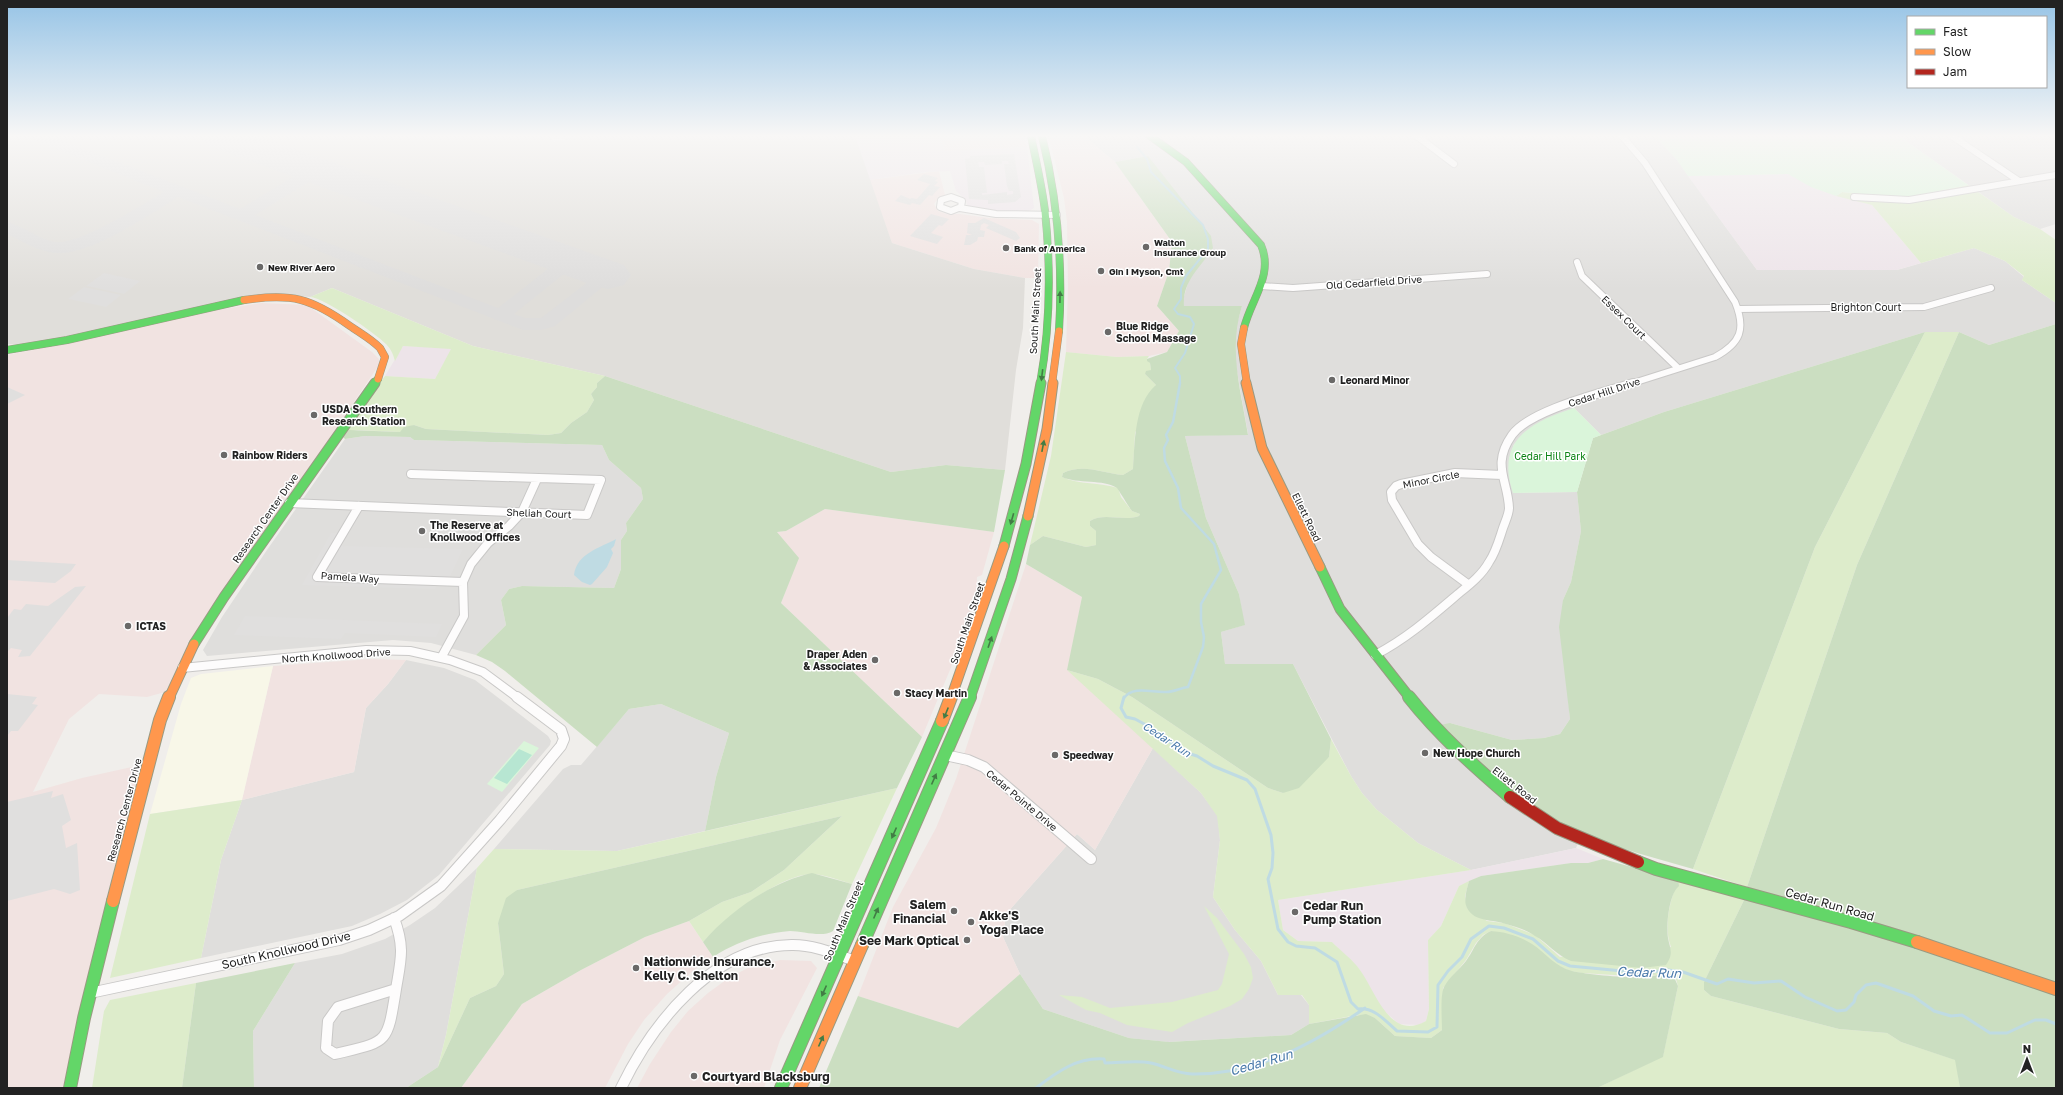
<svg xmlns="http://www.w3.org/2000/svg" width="2063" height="1095" font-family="'Golos Text',sans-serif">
	<rect width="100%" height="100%" fill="#f0eeeb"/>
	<path fill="#dfdedc" d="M1084,136H1655L1677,160L1757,270H1897L1974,248L2005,261L2024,277L2022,280L2056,303V324L1989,345L1959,332H1925L1664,412L1601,435L1574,408L1514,444L1509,459L1513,493L1577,492L1581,531L1571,582L1563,600L1566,673L1570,719L1560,734L1544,738L1512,740L1450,723L1582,833L1576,848L1471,870L1418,843L1376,809L1362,793L1351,776L1293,664H1225L1221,632L1244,625L1239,594L1206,518L1185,436L1248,434L1235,360L1236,327L1242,306H1184L1183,300L1190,276L1206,258L1148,156L1115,162Z
		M1899,136H2056V224L2040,229L2014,217Z
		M365,436L410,437L414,440L602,445L609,460L641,488L643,499L626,523L627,531L621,540V569L614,588L522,586L509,589L501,600L506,625L476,655L431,643L393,640L207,656L203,650L222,617L267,550L345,439Z
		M406,660L444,668L475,680L548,736L551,741L550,745L439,875L407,900L380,914L352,926L201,958L221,860L242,800L354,772L366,708L388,684Z
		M661,704L729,733L716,777L705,831L617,851L494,849L563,769L571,765H581L629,709Z
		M1153,748L1201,793L1218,816L1220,840L1213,897L1235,930L1261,961L1278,995H1301L1309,1005V1024L1291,1035L1168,1042L1129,1038L1043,1009L1020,974L1003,937L1006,914L1077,834L1095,850Z
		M477,868L446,1035L438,1067L406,1088H254L253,1031L295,963L342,954L385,939L410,925L435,908Z"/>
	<path fill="#f1e3e1" d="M940,136H1023L1027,147L945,151Z
		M1055,136H1084L1115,162L1172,242L1169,271L1157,306L1179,331L1167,352L1149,356L1117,357L1066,352L1068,287L1067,222L1064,198L1049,138Z
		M939,171L945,195L936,201L934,204L938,211L947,214H960L989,218L1032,220L1039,224L1038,278H1025L974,269L892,243L869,180Z
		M261,303L307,305L372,352L379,359V365L276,517L165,692L147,697L99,694L69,719L33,792L82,778L141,765L96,939L63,1088H7V355L72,343L187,315Z
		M825,509L994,532L982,575L977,577L976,596L965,629L952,665L922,737L781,603L798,558L777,532L786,531Z
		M1026,564L1082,597L1068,670L1153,748L1095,850L1077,834L1006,914L1003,937L1020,974L958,1028L858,996L893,907L936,828L956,779Z
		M371,659L406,660L388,684L366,708L354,772L242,800L273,666Z
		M689,921L713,957L694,970L667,994L644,1020L628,1044L605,1088H461L522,1004L581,970L645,937Z
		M780,960L811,961L817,968L780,1040L764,1088H637L650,1064L671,1032L688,1011L708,993L730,977L748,968Z"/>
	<path fill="#ede4e9" d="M855,136H940L945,151L1027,147L1034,208L1027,212L993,210L972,207L967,205L966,200L956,191L950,171L925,172L869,180Z
		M1788,174L1819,190L1872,205L1921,263L1897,270H1757L1688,176Z
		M403,346L452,348L435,379L385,376Z
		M1576,848L1603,859L1588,863H1571L1481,876L1459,886L1441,926L1428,940L1429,1009L1426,1021L1419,1025L1399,1024L1382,1009L1360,970L1332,942L1298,941L1283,930L1278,900L1471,870Z"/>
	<path fill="#f8f7e8" d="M273,666L242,800L150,814L181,704L191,678L201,674Z"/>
	<path fill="#e0deda" d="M7,136H550L553,142L580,136H855L892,243L974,269L1025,278L1023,328L1016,370L1005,470L946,465L891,472L605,376L473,346L332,288L310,297L288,295L263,296L45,342L20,345L7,344Z"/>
	<path fill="#ddeccb" d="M1968,185L2014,217L2040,229L2056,240V303L2022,280L2024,276L2005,261L1974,248L1921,263L1872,205L1836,196L1842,192L1903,198Z
		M332,288L473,346L605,376L597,383V387L591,394L594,400L587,412L571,423L561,433L548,435L426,429L414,425L400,432L357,430L345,433L385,376L435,379L451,349L403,346L395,361C393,354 391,349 386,344C375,333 325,298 310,297Z
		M1925,332H1959L1857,565L1747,887L1693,869L1815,547Z
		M1066,352L1117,357L1149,356L1147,359L1150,363L1151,370L1145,374L1156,385L1135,433L1133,469L1123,475C1103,473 1083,463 1063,473L1062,477C1079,485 1100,482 1118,488L1121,497L1132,511L1140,514L1139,516C1124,522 1104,512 1090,521V526L1096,531V545L1086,547L1043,536L1030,545L1051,456Z
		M1067,670L1098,679L1132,697L1268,788L1283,793L1329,757L1331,739L1351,776L1362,793L1376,809L1418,843L1471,870L1278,900L1283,930L1298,941L1332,942C1341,951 1353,960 1360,970C1376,992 1390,1042 1426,1021L1429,1009L1428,940L1441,926L1459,886L1469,881L1465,896L1467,908L1487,921L1504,923L1535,935L1560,957L1671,947C1663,926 1670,901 1678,880L1746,896L1704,982V990L1711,996L1839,1029L1887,1033L1901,1042L1956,1060L1960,1088H1597L1663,1056L1678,986L1676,979L1667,973L1645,977L1582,973L1570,971L1556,965L1531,944L1491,931L1483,935L1476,943L1466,960L1443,988L1442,1030L1431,1038L1395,1036L1375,1018L1357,1015L1309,1024V1005L1302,995H1278L1261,961L1235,930L1213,897L1220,840L1217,816L1201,793Z
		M897,788L852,884C842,881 821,873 810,874C777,877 725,917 703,942L689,921L722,902L751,892L784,870L842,816L517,890L498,923L504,974L496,986L470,998L438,1067L446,1035L477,868L494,849L617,851Z
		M242,800L221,860L201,958L110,978L150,814Z
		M1204,906L1217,918L1244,954L1251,967L1253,978L1249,989L1242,999L1230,1006L1188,1023L1172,1032L1127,1025L1100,1013L1086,1010L1059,995L1082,997L1110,1008L1172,1002L1218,990L1222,984L1229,954Z
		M196,983L182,1088H92L104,1011L110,1000Z"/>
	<path fill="#cbdec1" d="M1148,156L1211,236L1213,248C1201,267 1182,281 1184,306H1242C1228,349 1241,391 1248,435L1185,436L1206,518L1239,594L1245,625L1221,632L1225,664H1293L1331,739L1329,757L1299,788L1283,793L1268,788L1132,697L1098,679L1067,670L1082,597L1026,564L1030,545L1043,536L1086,547L1096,545V531L1090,526V521C1104,512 1124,522 1139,516L1140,514L1132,511C1129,507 1118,489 1117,488C1104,479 1077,484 1062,477L1063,473C1083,463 1103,473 1123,475L1133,469C1135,442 1134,404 1156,385L1145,374L1146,371L1151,370L1150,363L1147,361V359L1167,352L1179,331L1157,306L1169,271L1172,242L1115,162Z
		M2056,324V984L1747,887L1857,565L1959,332L1989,345Z
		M1925,332L1815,547L1693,869C1656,858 1618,849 1583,833C1534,812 1474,766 1440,725L1450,723L1512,740L1544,738L1560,734L1570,719L1559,627L1563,600L1571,582L1581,531L1577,492L1593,438L1664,412Z
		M605,376L891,472L946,465L1005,470L994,532L825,509L786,531L777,532L799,558L781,603L922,737L897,788L705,831L716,777L729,733L661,704L629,709L597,747L505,671L492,662L476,655L506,625L501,600L509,589L522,586L614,588L621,569V540L627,531L626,523L643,499L641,488L609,460L602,445L414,440L410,437L365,436L345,439L343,437L349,430L400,432L404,427L414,425L426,429L548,435L561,433L571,423L587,412L594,400L591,394L597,387V383Z
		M842,816L784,870L751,892L722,902L689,921L645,937L581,970L522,1004L461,1088H406L438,1067L470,998L496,986L504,974L498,923L506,898L517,890Z
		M1603,859L1678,880L1679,886C1669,894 1666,925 1668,938C1670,949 1674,953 1666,965L1642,968L1571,961C1556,955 1548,943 1535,936C1527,930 1516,927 1506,924C1494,919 1475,923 1467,908C1463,900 1467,889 1469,881L1481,876L1571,863H1588Z
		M812,873L852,884L833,931C822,938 803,931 790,931C763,933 736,942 713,957L703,942C730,911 771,882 812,873Z
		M1746,896L1858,928L2056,994V1088H1960L1955,1060L1901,1042L1887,1033L1839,1029L1711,996L1704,990V982Z
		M1491,931C1505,932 1520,936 1532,944C1546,953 1555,967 1572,971C1589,975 1629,978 1646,977C1656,976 1664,973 1673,975L1678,986L1663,1057L1597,1088H819L858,996L958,1028L1020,974L1043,1009L1129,1038L1169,1042L1291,1035L1309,1024L1366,1014L1375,1018L1395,1036L1431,1038L1442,1030C1442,1020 1440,995 1444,987C1449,977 1459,970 1466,961C1475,949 1476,938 1491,931Z
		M295,963L253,1031L254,1088H182L196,983Z"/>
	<path fill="#daf5da" d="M1655,136H1899L1968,185L1903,198L1842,192L1836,196L1811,187L1788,174L1688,176L1677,160Z
		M1574,408L1601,435L1593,438L1577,492L1513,493C1495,440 1531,422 1574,408Z
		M524,741L539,748L502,792L487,784Z"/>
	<path fill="#b7e6d2" d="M519,749L532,755L507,784L494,778Z"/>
	<path fill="#e0dfde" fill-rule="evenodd" d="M1014,154L1021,197L1015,202L988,204V200L969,199L965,159L970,158V156ZM1002,161H1008L1009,164H1004L1007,186L1009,191H1013V194L1007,195V192L982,195V193H987L984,167H979L978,162H984L985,165L1002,164Z
		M924,174L938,178L935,181L938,182L934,186L940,187L932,196L929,195L920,205L912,203L910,205L895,201L901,195L910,199L911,198L917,199L930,184L917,180Z
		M931,214L949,219L942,226L939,225L931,233L943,237L937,244L910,236Z
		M984,218L1016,232L1020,238L1016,241L986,228L989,225L984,223L981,225L980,230L985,231L984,237H978L977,241L970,245H964L966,235H972L967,233L968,223H975Z
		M104,273L140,281L124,294L86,286Z
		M84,287L121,295L106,307L68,299Z
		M7,387L25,395L7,404Z
		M331,533L347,534L341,546L463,549L447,583H438L435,589L302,585Z
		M7,560L76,564L71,571L55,583L7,580Z
		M86,586L30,656L18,657L22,650L11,648L7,652V618L14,609L21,610L26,604L48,606L75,587Z
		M245,616L442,624L436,637L345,633L341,639L234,635Z
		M7,694L37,697L32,704L38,705L18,731H11L7,736Z
		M53,791L51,798L63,794L71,820L62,826L66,848L77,843L80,890L70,894L54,889L7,901V802Z"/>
	<path fill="#bfdbe3" d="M616,539L614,546L611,549L613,553L607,567L592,584L590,585L582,582L574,575C577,553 600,548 616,539Z"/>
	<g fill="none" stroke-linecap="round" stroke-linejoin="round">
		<path stroke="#bfdbe3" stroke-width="2" d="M1137,147L1147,159L1151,172L1203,225L1208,239V249L1186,276L1181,288V299L1174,309L1178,314L1190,317L1194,324L1185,353L1175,368L1180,376V384"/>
		<path stroke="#bfdbe3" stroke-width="2.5" d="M1124,698C1133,685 1153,693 1166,692C1174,692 1180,688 1188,687L1203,647L1204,637L1201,622V604L1221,570L1214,544L1181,508L1178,488L1165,461L1164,448L1168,440L1166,435L1173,422L1180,383"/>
		<path stroke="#bfdbe3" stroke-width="3" d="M1124,697L1121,708L1126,717L1135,719L1148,726L1184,752L1197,756L1213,766L1247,780L1255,789L1271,835L1273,853L1272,868L1268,879L1278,929L1288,942L1296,946L1315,948L1337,962L1351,1002L1358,1009C1375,1007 1385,1021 1397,1031L1428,1032L1437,1027L1438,985L1448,971L1462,957L1471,939L1489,926L1504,928L1533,939L1558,961L1570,966L1644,973L1668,970L1683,972L1717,984L1728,979L1754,983L1781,981L1805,997L1837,1011L1846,1010L1854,1002L1856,995L1866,985L1876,983L1913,996L1934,1011L1951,1016L1962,1015L1990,1033H2007L2035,1020H2046L2056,1024
			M1036,1088C1057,1072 1077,1057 1104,1059L1105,1063C1120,1063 1136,1060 1151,1063C1165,1066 1177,1074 1192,1074C1257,1075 1313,1044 1365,1008"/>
		<path fill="#dedddc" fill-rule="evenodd" d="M29,136H51L240,209L310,166L316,165L322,166L324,170L322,174L255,215L498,308L563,257L569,256L575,257L578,261L575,265L514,314L525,318H541L602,271L608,269L614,271L617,275L555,326L541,330H523L178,197C149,215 89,256 56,253C39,252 22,241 7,234V222C24,226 38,239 55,242C78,246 143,204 164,192L31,139Z"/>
		<path fill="#dedddc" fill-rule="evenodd" d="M200,136H258L624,265L631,275L624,285L608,289L592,285L206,145Z"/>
		<defs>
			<path id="street-far2" d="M1417,136L1454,164
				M1622,136L1645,163L1735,302C1746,329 1741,343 1715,357L1630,384
				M1952,136L2019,181
				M951,197L962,201L961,207L951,211L940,207L941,200Z
				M1854,197L1909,200L2056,175
				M960,208L996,214L1057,215
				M1577,262L1582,276L1678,368
				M1261,286L1293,288L1487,274
				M1738,309L1924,307L1991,288"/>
			<path id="street-far1" d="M289,503L587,515L601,480L411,474
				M359,506L317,577L463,582
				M1469,585L1431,557L1418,544L1392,500L1391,492L1396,486L1401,484L1455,473L1502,475
				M1375,655C1406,639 1431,617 1458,594C1469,585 1482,575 1489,562C1496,552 1499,540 1503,528C1505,522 1509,514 1509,508C1508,480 1491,465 1512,435C1530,410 1602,393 1633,383
				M441,658L464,616L463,582L471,564L488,543L509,526L522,512L537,479
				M182,668L366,650L410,651L450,660L483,672L518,698"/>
			<path id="street" d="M945,755L968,760L984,767L1091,859
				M394,918C405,948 401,959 396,989
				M396,989C387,1045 389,1041 335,1054L326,1048L328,1021L338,1007Z
				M90,993L339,940L369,930L399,916L441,886L500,820L561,746L564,739L561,730L517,697
				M621,1088C652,1024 714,944 793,945C815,945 835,954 855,961"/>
			<path id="fast-far2" d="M1031,136C1036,161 1042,186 1045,211C1051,268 1050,328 1040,384
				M1042,136C1058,201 1063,265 1059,331
				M1150,136L1186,162L1261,245C1274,275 1251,299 1244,328
				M7,350L67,340L244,300
				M374,384L378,379"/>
			<path id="fast-far1" d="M1004,546L1026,464L1041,383
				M1320,567L1340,609L1410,698
				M194,644L224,597L375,383
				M970,698L1011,579L1028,516"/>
			<path id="fast" d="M1409,697C1439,735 1474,766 1510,797
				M1638,862L1656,869L1851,922L1917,942
				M862,945L970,697
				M70,1088L84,1018L113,901
				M781,1088L942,721"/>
			<path id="slow-far2" d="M244,300C292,293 311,298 350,326C360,333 371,339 380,348L385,357L378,379
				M1244,328L1241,344L1247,384
				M1052,384L1059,331"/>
			<path id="slow-far1" d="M1246,383L1262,448L1320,567
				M1028,516L1047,429L1053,383
				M169,698L194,644
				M951,698L1004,546"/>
			<path id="slow" d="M942,721L951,697
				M113,901L160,720L169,697
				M1917,942L2056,989
				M800,1088L862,945"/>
			<path id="jam" d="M1510,797L1557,828L1638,862"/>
		</defs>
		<use href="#street-far2" stroke="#c9c8c7" stroke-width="8"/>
		<use href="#street-far1" stroke="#c9c8c7" stroke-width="10"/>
		<use href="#street" stroke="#c9c8c7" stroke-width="12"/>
		<use href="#fast-far2" stroke="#999a82" stroke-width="8"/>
		<use href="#fast-far1" stroke="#999a82" stroke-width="11"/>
		<use href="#fast" stroke="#999a82" stroke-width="14"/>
		<use href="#slow-far2" stroke="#999a82" stroke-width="8"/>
		<use href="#slow-far1" stroke="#999a82" stroke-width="11"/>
		<use href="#slow" stroke="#999a82" stroke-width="14"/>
		<use href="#jam" stroke="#999a82" stroke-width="14"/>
		<use href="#street-far2" stroke="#fdfcfc" stroke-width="6"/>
		<use href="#street-far1" stroke="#fdfcfc" stroke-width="8"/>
		<use href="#street" stroke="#fdfcfc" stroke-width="10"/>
		<use href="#fast-far2" stroke="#63d668" stroke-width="7"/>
		<use href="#fast-far1" stroke="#63d668" stroke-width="9"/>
		<use href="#fast" stroke="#63d668" stroke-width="12"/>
		<use href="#slow-far2" stroke="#ff974d" stroke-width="7"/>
		<use href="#slow-far1" stroke="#ff974d" stroke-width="9"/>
		<use href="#slow" stroke="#ff974d" stroke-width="12"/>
		<use href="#jam" stroke="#b3261e" stroke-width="12"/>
	</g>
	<defs><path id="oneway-solid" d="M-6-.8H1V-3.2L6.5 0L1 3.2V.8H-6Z"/></defs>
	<g fill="#427c45">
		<use href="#oneway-solid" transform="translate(1060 297) rotate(-89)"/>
		<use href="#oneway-solid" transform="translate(1042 375) rotate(97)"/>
		<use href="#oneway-solid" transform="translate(1043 446) rotate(-79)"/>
		<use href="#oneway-solid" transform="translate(1012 519) rotate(106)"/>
		<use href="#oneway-solid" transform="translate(990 642) rotate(-71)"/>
		<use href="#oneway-solid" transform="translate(946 713) rotate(112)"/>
		<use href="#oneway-solid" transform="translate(934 779) rotate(-66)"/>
		<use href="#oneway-solid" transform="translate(894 833) rotate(114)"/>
		<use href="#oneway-solid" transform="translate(876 913) rotate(-67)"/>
		<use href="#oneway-solid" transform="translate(824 991) rotate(114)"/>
		<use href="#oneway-solid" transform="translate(821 1041) rotate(-66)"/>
	</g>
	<linearGradient id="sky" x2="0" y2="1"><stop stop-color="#97c4e6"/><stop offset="0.47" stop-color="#f8f7f6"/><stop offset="1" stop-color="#f8f7f6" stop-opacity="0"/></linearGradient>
	<rect width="2063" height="289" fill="url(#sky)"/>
	<g fill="#6a6968" stroke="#fff" stroke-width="1.5">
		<circle cx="1146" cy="247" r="4"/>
		<circle cx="1006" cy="248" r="4"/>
		<circle cx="260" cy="267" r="4"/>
		<circle cx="1101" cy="271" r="4"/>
		<circle cx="1108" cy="332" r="4"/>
		<circle cx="1332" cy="380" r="4"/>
		<circle cx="314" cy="415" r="4"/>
		<circle cx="224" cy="455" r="4"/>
		<circle cx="422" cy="531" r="4"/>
		<circle cx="128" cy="626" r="4"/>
		<circle cx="875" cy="660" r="4"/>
		<circle cx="897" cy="693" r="4"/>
		<circle cx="1425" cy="753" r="4"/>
		<circle cx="1055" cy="755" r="4"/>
		<circle cx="954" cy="911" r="4"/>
		<circle cx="1295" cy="912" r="4"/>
		<circle cx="971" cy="922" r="4"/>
		<circle cx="967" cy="940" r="4"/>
		<circle cx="636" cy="968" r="4"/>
		<circle cx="694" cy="1076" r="4"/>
	</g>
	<g text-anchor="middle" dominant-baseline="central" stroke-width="3" stroke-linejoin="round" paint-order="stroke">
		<g font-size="9" font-weight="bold" fill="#222" stroke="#fff" text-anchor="start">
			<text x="1154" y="242">Walton<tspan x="1154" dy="10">Insurance Group</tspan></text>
			<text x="1014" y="248">Bank of America</text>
			<text x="268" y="267">New River Aero</text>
			<text x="1109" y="271">Gin I Myson, Cmt</text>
		</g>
		<g font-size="10" fill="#222" stroke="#fff">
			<text transform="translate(1374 282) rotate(-4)">Old Cedarfield Drive</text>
			<text x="1866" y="307">Brighton Court</text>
			<text transform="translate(1035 311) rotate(-87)">South Main Street</text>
			<text transform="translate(1624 317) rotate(44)">Essex Court</text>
			<text transform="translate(1604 392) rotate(-18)">Cedar Hill Drive</text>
			<text transform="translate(1431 479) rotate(-11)">Minor Circle</text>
			<text transform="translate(539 513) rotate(2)">Sheliah Court</text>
			<text transform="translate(1307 517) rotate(64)">Ellett Road</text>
			<text transform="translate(265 518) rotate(-55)">Research Center Drive</text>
			<text transform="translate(350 577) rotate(4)">Pamela Way</text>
			<text transform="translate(967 623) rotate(-71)">South Main Street</text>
			<text transform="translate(336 655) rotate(-4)">North Knollwood Drive</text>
			<text transform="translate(1515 785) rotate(38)">Ellett Road</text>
			<text transform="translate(1022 800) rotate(40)">Cedar Pointe Drive</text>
			<text transform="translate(124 810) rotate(-75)">Research Center Drive</text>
			<text transform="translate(843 921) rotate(-67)">South Main Street</text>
		</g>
		<g font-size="10" font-weight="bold" fill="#222" stroke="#fff" text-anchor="start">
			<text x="1116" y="326">Blue Ridge<tspan x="1116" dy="12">School Massage</tspan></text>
			<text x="1340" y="380">Leonard Minor</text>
			<text x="322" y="409">USDA Southern<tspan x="322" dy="12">Research Station</tspan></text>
			<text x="232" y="455">Rainbow Riders</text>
			<text x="430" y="525">The Reserve at<tspan x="430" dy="12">Knollwood Offices</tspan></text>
			<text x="136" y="626">ICTAS</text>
			<text x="867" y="654" text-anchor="end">Draper Aden<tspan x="867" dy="12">&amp; Associates</tspan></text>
			<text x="905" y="693">Stacy Martin</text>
			<text x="1433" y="753">New Hope Church</text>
			<text x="1063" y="755">Speedway</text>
		</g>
		<g font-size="10" fill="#0c8416" stroke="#fff">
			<text x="1550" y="456">Cedar Hill Park</text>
		</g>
		<g font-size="11" font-style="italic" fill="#4a7aab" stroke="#fff">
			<text transform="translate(1167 739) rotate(33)">Cedar Run</text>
		</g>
		<g font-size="12" font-weight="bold" fill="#222" stroke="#fff" text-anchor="start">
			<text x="946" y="904" text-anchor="end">Salem<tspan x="946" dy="14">Financial</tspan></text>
			<text x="1303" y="905">Cedar Run<tspan x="1303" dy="14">Pump Station</tspan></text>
			<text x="979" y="915">Akke'S<tspan x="979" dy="14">Yoga Place</tspan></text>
			<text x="959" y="940" text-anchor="end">See Mark Optical</text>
			<text x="644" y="961">Nationwide Insurance,<tspan x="644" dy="14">Kelly C. Shelton</tspan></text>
			<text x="702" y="1076">Courtyard Blacksburg</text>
		</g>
		<g font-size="12" fill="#222" stroke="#fff">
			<text transform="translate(1830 904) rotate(16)">Cedar Run Road</text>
			<text transform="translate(286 950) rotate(-13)">South Knollwood Drive</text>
		</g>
		<g font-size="13" font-style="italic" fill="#4a7aab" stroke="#fff">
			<text transform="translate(1649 972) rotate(2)">Cedar Run</text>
			<text transform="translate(1261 1062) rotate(-16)">Cedar Run</text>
		</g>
	</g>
	<rect width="2063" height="1095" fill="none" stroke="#222222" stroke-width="16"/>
	<rect x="1907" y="16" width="140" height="72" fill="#ffffff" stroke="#a7a7a7"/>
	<rect x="1915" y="29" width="20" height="6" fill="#63d668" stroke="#a7a7a7"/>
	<text x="1943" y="36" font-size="12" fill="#222222">Fast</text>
	<rect x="1915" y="49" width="20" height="6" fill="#ff974d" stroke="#a7a7a7"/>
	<text x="1943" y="56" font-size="12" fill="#222222">Slow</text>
	<rect x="1915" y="69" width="20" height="6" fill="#b3261e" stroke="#a7a7a7"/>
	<text x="1943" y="76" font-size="12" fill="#222222">Jam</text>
	<g transform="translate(2027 1059)" stroke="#ffffff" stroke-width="3" paint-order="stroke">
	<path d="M0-3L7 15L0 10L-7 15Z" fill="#222222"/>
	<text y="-6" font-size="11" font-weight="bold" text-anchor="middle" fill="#222222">N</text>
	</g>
</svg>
